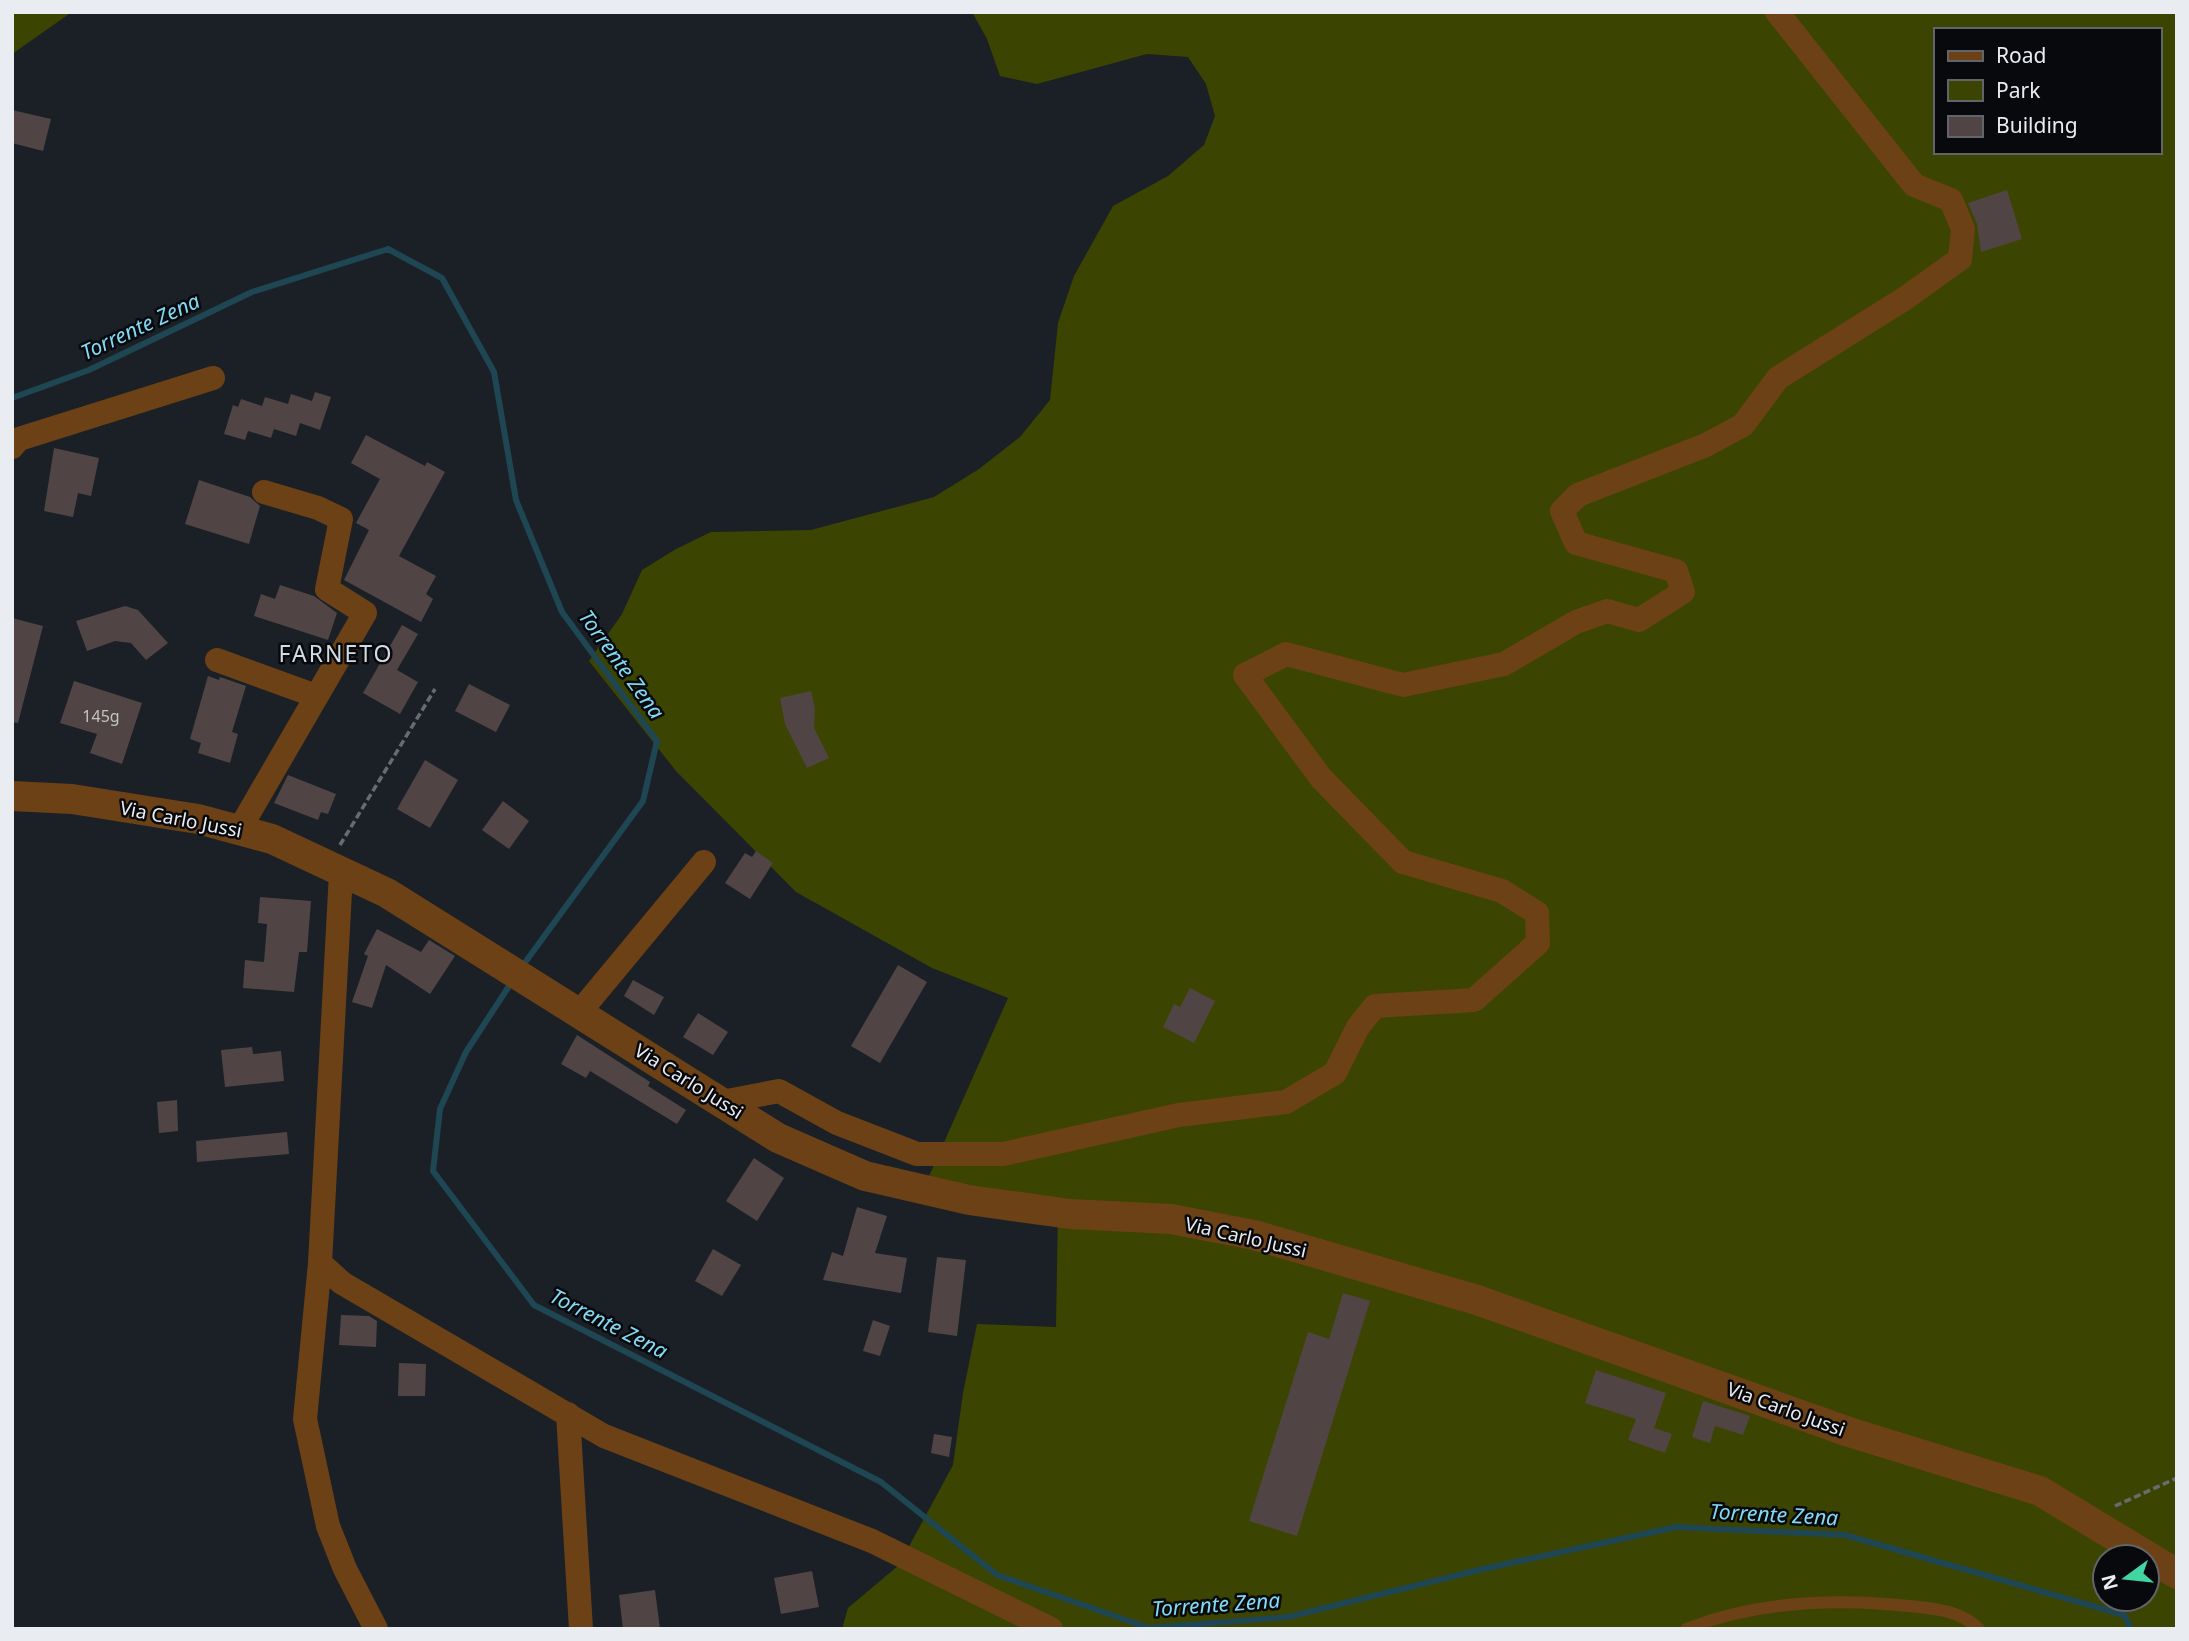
<svg xmlns="http://www.w3.org/2000/svg" width="2189" height="1641" font-family="'Noto Sans',sans-serif">
	<rect width="100%" height="100%" fill="#1a2026"/>
	<path fill="#3c4402" fill-rule="evenodd" d="M12,12H72L12,54Z
		M972,12H2177V1629H842L848,1608L899,1565L953,1465L963,1393L977,1324L1056,1327L1058,1209L926,1183L1008,998L932,968L796,892L676,771L589,661L622,614L642,570L676,549L711,532L811,530L934,497L979,469L1020,437L1050,400L1058,323L1074,276L1113,206L1168,176L1204,145L1215,116L1206,84L1188,57L1147,54L1037,84L1000,76L987,39ZM1935,30H2159V152H1935ZM2105,1557H2147V1599H2105Z"/>
	<g fill="none" stroke-linecap="round" stroke-linejoin="round">
		<path stroke="#1f4753" stroke-width="6" d="M12,398L89,370L252,292L388,249L442,278L494,372L516,500L562,612L657,741L643,801L521,968
			M513,980L466,1052L440,1109L433,1171L534,1305L881,1482L997,1575L1149,1628L1288,1617L1483,1569L1676,1527L1845,1535L2124,1615L2131,1629"/>
	</g>
	<path fill="#504544" d="M12,110L51,119L43,151L12,143Z
		M2007,190L2022,239L1981,252L1977,224L1968,203Z
		M315,392L331,397L320,430L300,423L296,436L274,429L271,438L248,431L245,440L224,434L233,405L238,407L241,399L262,406L265,397L288,404L291,394L312,401Z
		M366,435L425,466L427,462L445,472L399,556L436,576L426,594L433,599L421,622L344,580L369,530L356,523L380,479L351,463Z
		M54,448L99,458L91,496L78,493L73,517L44,511Z
		M199,480L250,497L260,506L249,544L185,524Z
		M280,585L314,596L337,613L328,640L254,616L261,594L275,599Z
		M125,606L138,610L168,643L146,660L131,643L115,641L87,651L76,621Z
		M12,618L43,626L18,723L12,722Z
		M402,625L418,634L397,670L418,682L400,714L363,693Z
		M208,676L219,680L220,677L246,686L232,732L238,734L230,763L198,753L201,743L190,739Z
		M74,681L142,703L122,764L90,753L97,734L60,723Z
		M469,684L510,705L496,732L455,711Z
		M811,691L815,709L814,728L829,758L807,768L785,724L780,698Z
		M425,760L458,780L430,828L397,809Z
		M288,775L336,794L328,814L321,812L318,820L274,803Z
		M503,801L529,821L509,849L482,830Z
		M756,851L773,863L750,899L725,883L745,853L752,857Z
		M260,897L311,901L307,952H299L294,992L243,988L245,960L264,962L267,924L258,923Z
		M377,929L421,952L429,940L455,956L430,994L386,965L372,1008L352,1002L368,956L364,954Z
		M898,965L927,982L880,1063L851,1046Z
		M633,980L664,997L654,1015L624,996Z
		M1190,988L1215,1001L1194,1043L1163,1027L1174,1004L1180,1007Z
		M698,1013L728,1032L713,1055L683,1037Z
		M577,1035L650,1082L648,1086L686,1110L677,1124L590,1071L586,1078L561,1064Z
		M252,1047L253,1054L281,1051L284,1081L225,1087L221,1050Z
		M177,1100L178,1131L159,1133L157,1102Z
		M287,1132L289,1154L197,1162L196,1141Z
		M754,1158L784,1178L757,1221L726,1201Z
		M857,1207L887,1216L875,1253L907,1258L901,1293L823,1280L832,1252L843,1256Z
		M713,1249L741,1265L722,1296L695,1281Z
		M937,1257L966,1260L957,1336L928,1332Z
		M1343,1293L1370,1301L1297,1536L1249,1521L1308,1332L1329,1339Z
		M341,1315L369,1316L377,1321L376,1347L339,1345Z
		M873,1320L890,1326L880,1356L863,1351Z
		M399,1363L426,1364L425,1396H398Z
		M1596,1370L1666,1393L1654,1428L1672,1434L1665,1453L1628,1440L1636,1419L1585,1403Z
		M1703,1401L1750,1416L1743,1435L1715,1426L1710,1443L1692,1437Z
		M934,1434L952,1437L949,1457L931,1453Z
		M812,1571L819,1607L781,1614L774,1578Z
		M655,1590L660,1629H623L619,1595Z"/>
	<g fill="none" stroke-linecap="round" stroke-linejoin="round">
		<path stroke="#676c71" stroke-width="3.5" stroke-dasharray="7 3.5" stroke-linecap="butt" d="M340,845L435,689
			M2115,1506L2177,1478"/>
		<path stroke="#6d4116" stroke-width="12" d="M1686,1629C1757,1601 1835,1598 1909,1606C1935,1609 1960,1610 1979,1629"/>
		<path stroke="#6d4116" stroke-width="24" d="M12,447L19,439L213,378
			M217,660L316,696
			M239,830L365,613L327,589L341,519L318,508L264,492
			M341,873L320,1263L342,1283L604,1436L872,1541L1051,1629
			M588,1002L704,862
			M722,1102L779,1091L837,1123L917,1154H1003L1179,1115L1286,1102L1335,1073L1358,1027L1375,1006L1474,1000L1538,943L1537,913L1502,891L1403,862L1321,778L1245,675L1286,654L1403,685L1504,664L1576,622L1607,611L1639,620L1683,592L1676,571L1576,543L1562,511L1578,495L1706,445L1743,425L1778,378L1904,299L1960,259L1963,229L1951,200L1914,185L1777,12
			M320,1263L305,1419L328,1526L345,1569L376,1629
			M568,1414L581,1629"/>
		<path stroke="#6d4116" stroke-width="30" d="M12,796L72,799L198,819L272,839L387,893L778,1138L865,1176L969,1200L1070,1214L1171,1219L1254,1235L1477,1300L1849,1432L2040,1491L2177,1574"/>
	</g>
	<g text-anchor="middle" dominant-baseline="central" stroke-width="5" stroke-linejoin="round" paint-order="stroke">
		<g font-size="16" fill="#c3c3c6">
			<text x="101" y="716">145g</text>
		</g>
		<g font-size="19" fill="#e9edf1" stroke="#07090c">
			<text transform="translate(181 819) rotate(11)">Via Carlo Jussi</text>
			<text transform="translate(689 1081) rotate(32)">Via Carlo Jussi</text>
			<text transform="translate(1246 1237) rotate(13)">Via Carlo Jussi</text>
			<text transform="translate(1786 1409) rotate(20)">Via Carlo Jussi</text>
		</g>
		<g font-size="21" font-style="italic" fill="#82daf4" stroke="#07090c">
			<text transform="translate(140 326) rotate(-25)">Torrente Zena</text>
			<text transform="translate(622 664) rotate(54)">Torrente Zena</text>
			<text transform="translate(609 1323) rotate(27)">Torrente Zena</text>
			<text transform="translate(1774 1514) rotate(3)">Torrente Zena</text>
			<text transform="translate(1216 1604) rotate(-4)">Torrente Zena</text>
		</g>
		<g font-size="23" letter-spacing="2" fill="#d2dae2" stroke="#07090c">
			<text x="336" y="653">FARNETO</text>
		</g>
	</g>
	<rect width="2189" height="1641" fill="none" stroke="#e9edf1" stroke-width="28"/>
	<rect x="1934" y="28" width="228" height="126" fill="#07090c" stroke="#616468" stroke-width="2"/>
	<rect x="1948" y="51" width="35" height="10" fill="#6d4116" stroke="#616468" stroke-width="2"/>
	<text x="1996" y="63" font-size="21" fill="#e9edf1">Road</text>
	<rect x="1948" y="80" width="35" height="21" fill="#3c4402" stroke="#616468" stroke-width="2"/>
	<text x="1996" y="98" font-size="21" fill="#e9edf1">Park</text>
	<rect x="1948" y="116" width="35" height="21" fill="#504544" stroke="#616468" stroke-width="2"/>
	<text x="1996" y="133" font-size="21" fill="#e9edf1">Building</text>
	<g transform="translate(2126 1578) rotate(255)"><circle r="33" fill="#07090c" stroke="#616468" stroke-width="2"/>
	<path d="M0-5L12 26L0 18L-12 26Z" fill="#42d4a1"/>
	<text y="-10" font-size="19" font-weight="bold" text-anchor="middle" fill="#e9edf1">N</text>
	</g>
</svg>
